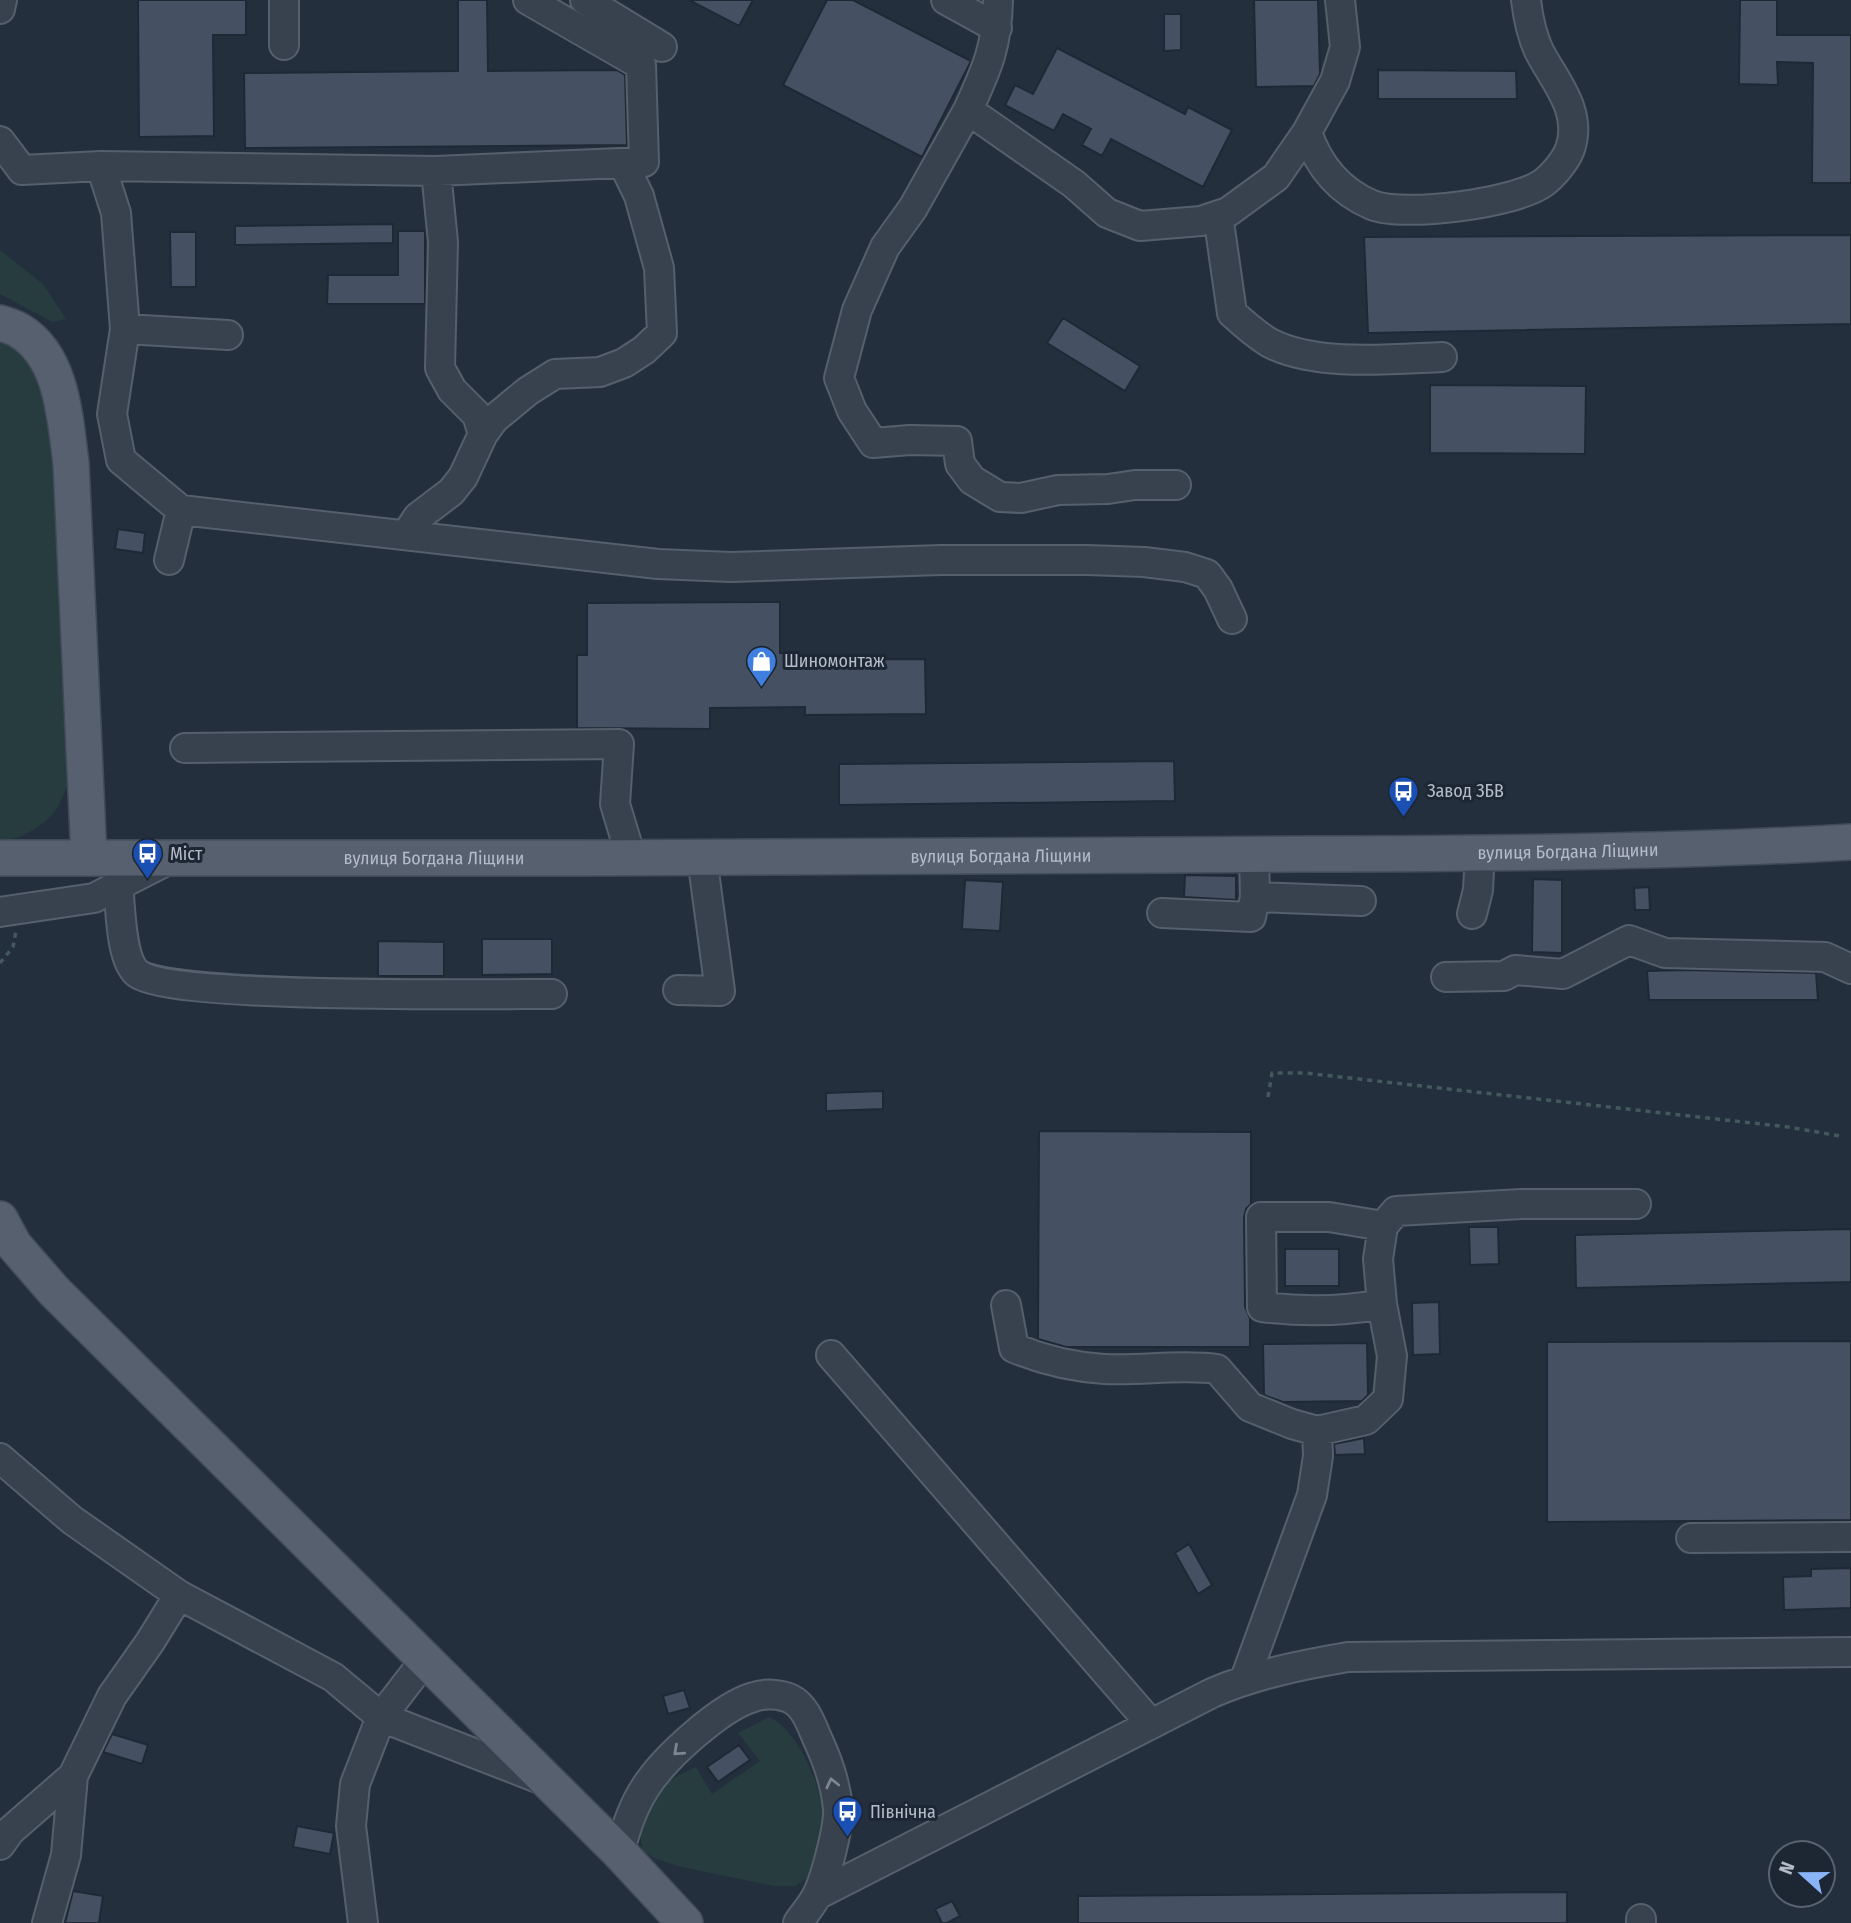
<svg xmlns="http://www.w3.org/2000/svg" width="1851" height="1923" font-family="'Fira Sans Condensed',sans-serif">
	<rect width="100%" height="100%" fill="#242f3e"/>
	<path fill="#263c3f" d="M0,250L43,284L66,319L52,322L0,294Z
		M0,331L53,387L72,774C67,784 64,795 59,805C48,824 22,840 0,841Z
		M769,1717C799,1730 826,1795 825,1827C824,1842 816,1860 812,1875L795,1886H774L677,1866L652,1857L642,1850L640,1831L657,1790L675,1777L696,1767L712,1794L760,1761L738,1733Z"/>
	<path fill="#455162" stroke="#1f2835" stroke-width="2" d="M138,0H246V35H213L214,136L139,137Z
		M458,0H487L488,71L617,70L625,75L627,145L245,148L244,73L458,71Z
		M689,0H753L739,26Z
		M827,0H853L971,61L922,157L783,85Z
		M1254,0H1318L1320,74L1314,86L1256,87Z
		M1740,0H1777V35H1851V183H1812L1813,63L1777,62L1778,85L1739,84Z
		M1164,14H1181V50L1164,51Z
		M1057,48L1185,114L1188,107L1232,130L1203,187L1111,139L1102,156L1082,145L1091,129L1063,114L1054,131L1005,105L1015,85L1033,94Z
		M1378,70L1516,71L1517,99H1378Z
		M393,224V243L235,245V226Z
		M398,231H425V304H327L328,275H398Z
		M170,232H196V287H171Z
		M1851,235V324L1368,333L1364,237Z
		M1063,318L1140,366L1125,391L1047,343Z
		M1430,385L1586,386L1585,454L1430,453Z
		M118,529L145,533L143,553L115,549Z
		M780,602V653H789V660L925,659L926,714L805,715V707L710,708V729L577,728V655H587V603Z
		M1174,761L1175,801L839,805V764Z
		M1185,875L1236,876V900L1184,897Z
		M1533,879L1562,880V953L1532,952Z
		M965,880L1003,882L1000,931L962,929Z
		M1649,887L1650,910H1635L1634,888Z
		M482,939H552V974L482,975Z
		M378,941L444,942V976H378Z
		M1686,970L1816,973L1818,1000H1649L1647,971Z
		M883,1091V1109L826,1111V1093Z
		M1039,1131L1251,1132V1204L1246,1209L1244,1217L1245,1307L1250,1318V1347H1066L1038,1339Z
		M1469,1227H1498L1499,1264L1470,1265Z
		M1851,1229V1282L1576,1288L1575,1235Z
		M1285,1249H1339V1286H1285Z
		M1439,1302L1440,1354L1413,1355L1412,1303Z
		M1851,1341V1520L1547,1522V1342Z
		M1367,1343L1368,1395L1362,1401L1283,1402L1264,1395L1263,1344Z
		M1364,1438L1365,1454L1335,1455L1334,1444Z
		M1189,1544L1212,1585L1198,1594L1175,1553Z
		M1851,1568V1608L1784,1610L1783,1577L1811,1576V1569Z
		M684,1690L690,1708L668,1714L663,1696Z
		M112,1734L148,1745L142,1764L103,1752Z
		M739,1745L750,1760L718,1782L707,1767Z
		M297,1826L334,1833L330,1854L293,1847Z
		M73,1891L103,1896L99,1923H65Z
		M1567,1892V1923H1078V1896Z
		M952,1901L960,1916L947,1923H942L935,1909Z"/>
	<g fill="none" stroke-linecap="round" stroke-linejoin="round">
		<defs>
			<path id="minor" d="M284,0V45
				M585,0L662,47
				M946,0L997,28
				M998,0C997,47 987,68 968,110L1074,184L1107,213L1140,226L1201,221L1228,212L1276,177L1307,132L1335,81L1345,47L1340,0
				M0,9L2,0
				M968,110L913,208L885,247L857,310L839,378L852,411L873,443L910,440L957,441L960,464L972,480L1000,497L1021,498L1058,490L1108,489L1135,485H1176
				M1307,132C1318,165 1339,191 1372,205C1404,218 1516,203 1543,183C1553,176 1566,160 1570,149C1583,111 1555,82 1539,51C1532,36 1528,17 1526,0
				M0,141L22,170L101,166L436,171L644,162L641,65L528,0
				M101,166L116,213L125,329L112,414L121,460L181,510L658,564L731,567L941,560H1087L1144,562L1185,567L1207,574L1218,589L1232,619
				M436,171L443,242L440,368L452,390L477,415L483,434
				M1218,215L1232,313C1244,324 1256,335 1270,343C1316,367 1392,359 1442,357
				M125,329L228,335
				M406,535L418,517L451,492L463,477L483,434L494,419L528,391L555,374L600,372L624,363L644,350L662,333L659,268L639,196L623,163
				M169,560L181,510
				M185,748L619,744L615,804L631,857
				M118,886C121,908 120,958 137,973C166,999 493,994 552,994
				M1255,897L1361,901
				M0,912L94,898L172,858
				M1162,913L1251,917L1255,897L1254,854
				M1472,914L1478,890L1480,852
				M1446,977L1504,976L1515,970L1563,974L1629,940L1665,953L1825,957L1851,969
				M678,990L720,991L702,857
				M1382,1304C1341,1312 1303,1312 1262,1307L1261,1217H1329L1383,1226
				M1006,1305L1014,1348C1043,1360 1073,1367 1104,1369C1142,1371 1180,1364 1217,1369L1250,1407L1292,1424L1317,1431
				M831,1355L1151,1724
				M0,1458L72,1520L179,1595L333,1677L381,1717L543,1780
				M1691,1538L1851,1537
				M1245,1679L1312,1495L1318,1456L1317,1431L1366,1420L1388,1399L1392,1356L1382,1304L1378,1259L1383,1226L1396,1211L1522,1204H1636
				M0,1845L10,1831L73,1776
				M619,1852C626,1829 632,1808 645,1788C663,1759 721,1706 754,1697C764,1693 781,1694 791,1699C805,1706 811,1724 817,1738C827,1759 836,1786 838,1809C839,1827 825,1881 816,1897C811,1906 804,1914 798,1923
				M817,1895L1212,1693C1256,1674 1301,1665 1348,1657L1851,1652
				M47,1923L66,1855L73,1776L112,1696L150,1642L179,1595
				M363,1923L351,1826L355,1784L381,1717L425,1660
				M1641,1923V1919"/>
			<g id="major">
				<path d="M0,323C6,325 14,327 20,331C63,357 65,420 71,463L89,858"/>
				<path id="s1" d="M0,858C391,859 781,858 1172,855C1398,853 1625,855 1851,842"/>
				<path d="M0,1219L14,1245L54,1291L619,1852L685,1923"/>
			</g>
		</defs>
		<use href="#minor" stroke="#565f6c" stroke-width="32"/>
		<use href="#major" stroke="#414a57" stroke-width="38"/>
		<path stroke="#44595c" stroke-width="3.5" stroke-dasharray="5 5" stroke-linecap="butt" d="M0,963L13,947L16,931
			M1268,1097L1272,1073H1305L1788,1127L1840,1136"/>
		<use href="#minor" stroke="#38414e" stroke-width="28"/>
		<use href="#major" stroke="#56606e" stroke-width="35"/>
	</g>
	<defs><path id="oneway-chevron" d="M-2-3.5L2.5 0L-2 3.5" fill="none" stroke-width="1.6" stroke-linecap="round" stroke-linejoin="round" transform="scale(1.75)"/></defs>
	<g stroke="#7c8592">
		<use href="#oneway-chevron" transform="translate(678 1751) rotate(138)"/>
		<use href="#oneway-chevron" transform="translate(832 1783) rotate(-103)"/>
	</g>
	<defs>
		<symbol id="shop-pin" viewBox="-11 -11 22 30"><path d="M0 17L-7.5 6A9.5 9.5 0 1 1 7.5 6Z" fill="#3f7fe0" stroke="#1d2633"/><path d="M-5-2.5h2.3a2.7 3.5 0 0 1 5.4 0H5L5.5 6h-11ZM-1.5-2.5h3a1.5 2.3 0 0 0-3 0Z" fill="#fff"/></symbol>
		<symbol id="bus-pin" viewBox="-11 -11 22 30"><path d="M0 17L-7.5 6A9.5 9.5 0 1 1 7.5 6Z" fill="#1a4fb4" stroke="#1d2633"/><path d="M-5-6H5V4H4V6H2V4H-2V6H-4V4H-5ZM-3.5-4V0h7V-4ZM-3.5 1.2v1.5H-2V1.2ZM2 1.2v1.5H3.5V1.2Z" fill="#fff"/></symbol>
	</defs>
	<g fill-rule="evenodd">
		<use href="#shop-pin" x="744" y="644" width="35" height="47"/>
		<use href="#bus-pin" x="1386" y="774" width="35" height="47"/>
		<use href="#bus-pin" x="130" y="836" width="35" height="47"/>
		<use href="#bus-pin" x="830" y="1794" width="35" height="47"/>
	</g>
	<g text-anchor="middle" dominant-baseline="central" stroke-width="6" stroke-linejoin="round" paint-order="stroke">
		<g font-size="18" fill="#b4bcc9" stroke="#1d2633" text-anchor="start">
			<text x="784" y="661">Шиномонтаж</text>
			<text x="1427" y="791">Завод ЗБВ</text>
			<text x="170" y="854">Міст</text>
			<text x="870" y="1812">Північна</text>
		</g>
		<g font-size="18" fill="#b4bcc9" stroke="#1d2633">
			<text stroke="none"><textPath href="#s1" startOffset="1568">вулиця Богдана Ліщини</textPath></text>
			<text stroke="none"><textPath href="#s1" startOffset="1001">вулиця Богдана Ліщини</textPath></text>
			<text stroke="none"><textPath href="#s1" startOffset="434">вулиця Богдана Ліщини</textPath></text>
		</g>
	</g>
	<g transform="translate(1802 1874) rotate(291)"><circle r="33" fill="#1d2633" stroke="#59626f" stroke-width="2"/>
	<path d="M0-5L12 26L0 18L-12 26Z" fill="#8ab4f8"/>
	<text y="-10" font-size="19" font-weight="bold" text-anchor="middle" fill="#b4bcc9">N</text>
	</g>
</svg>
